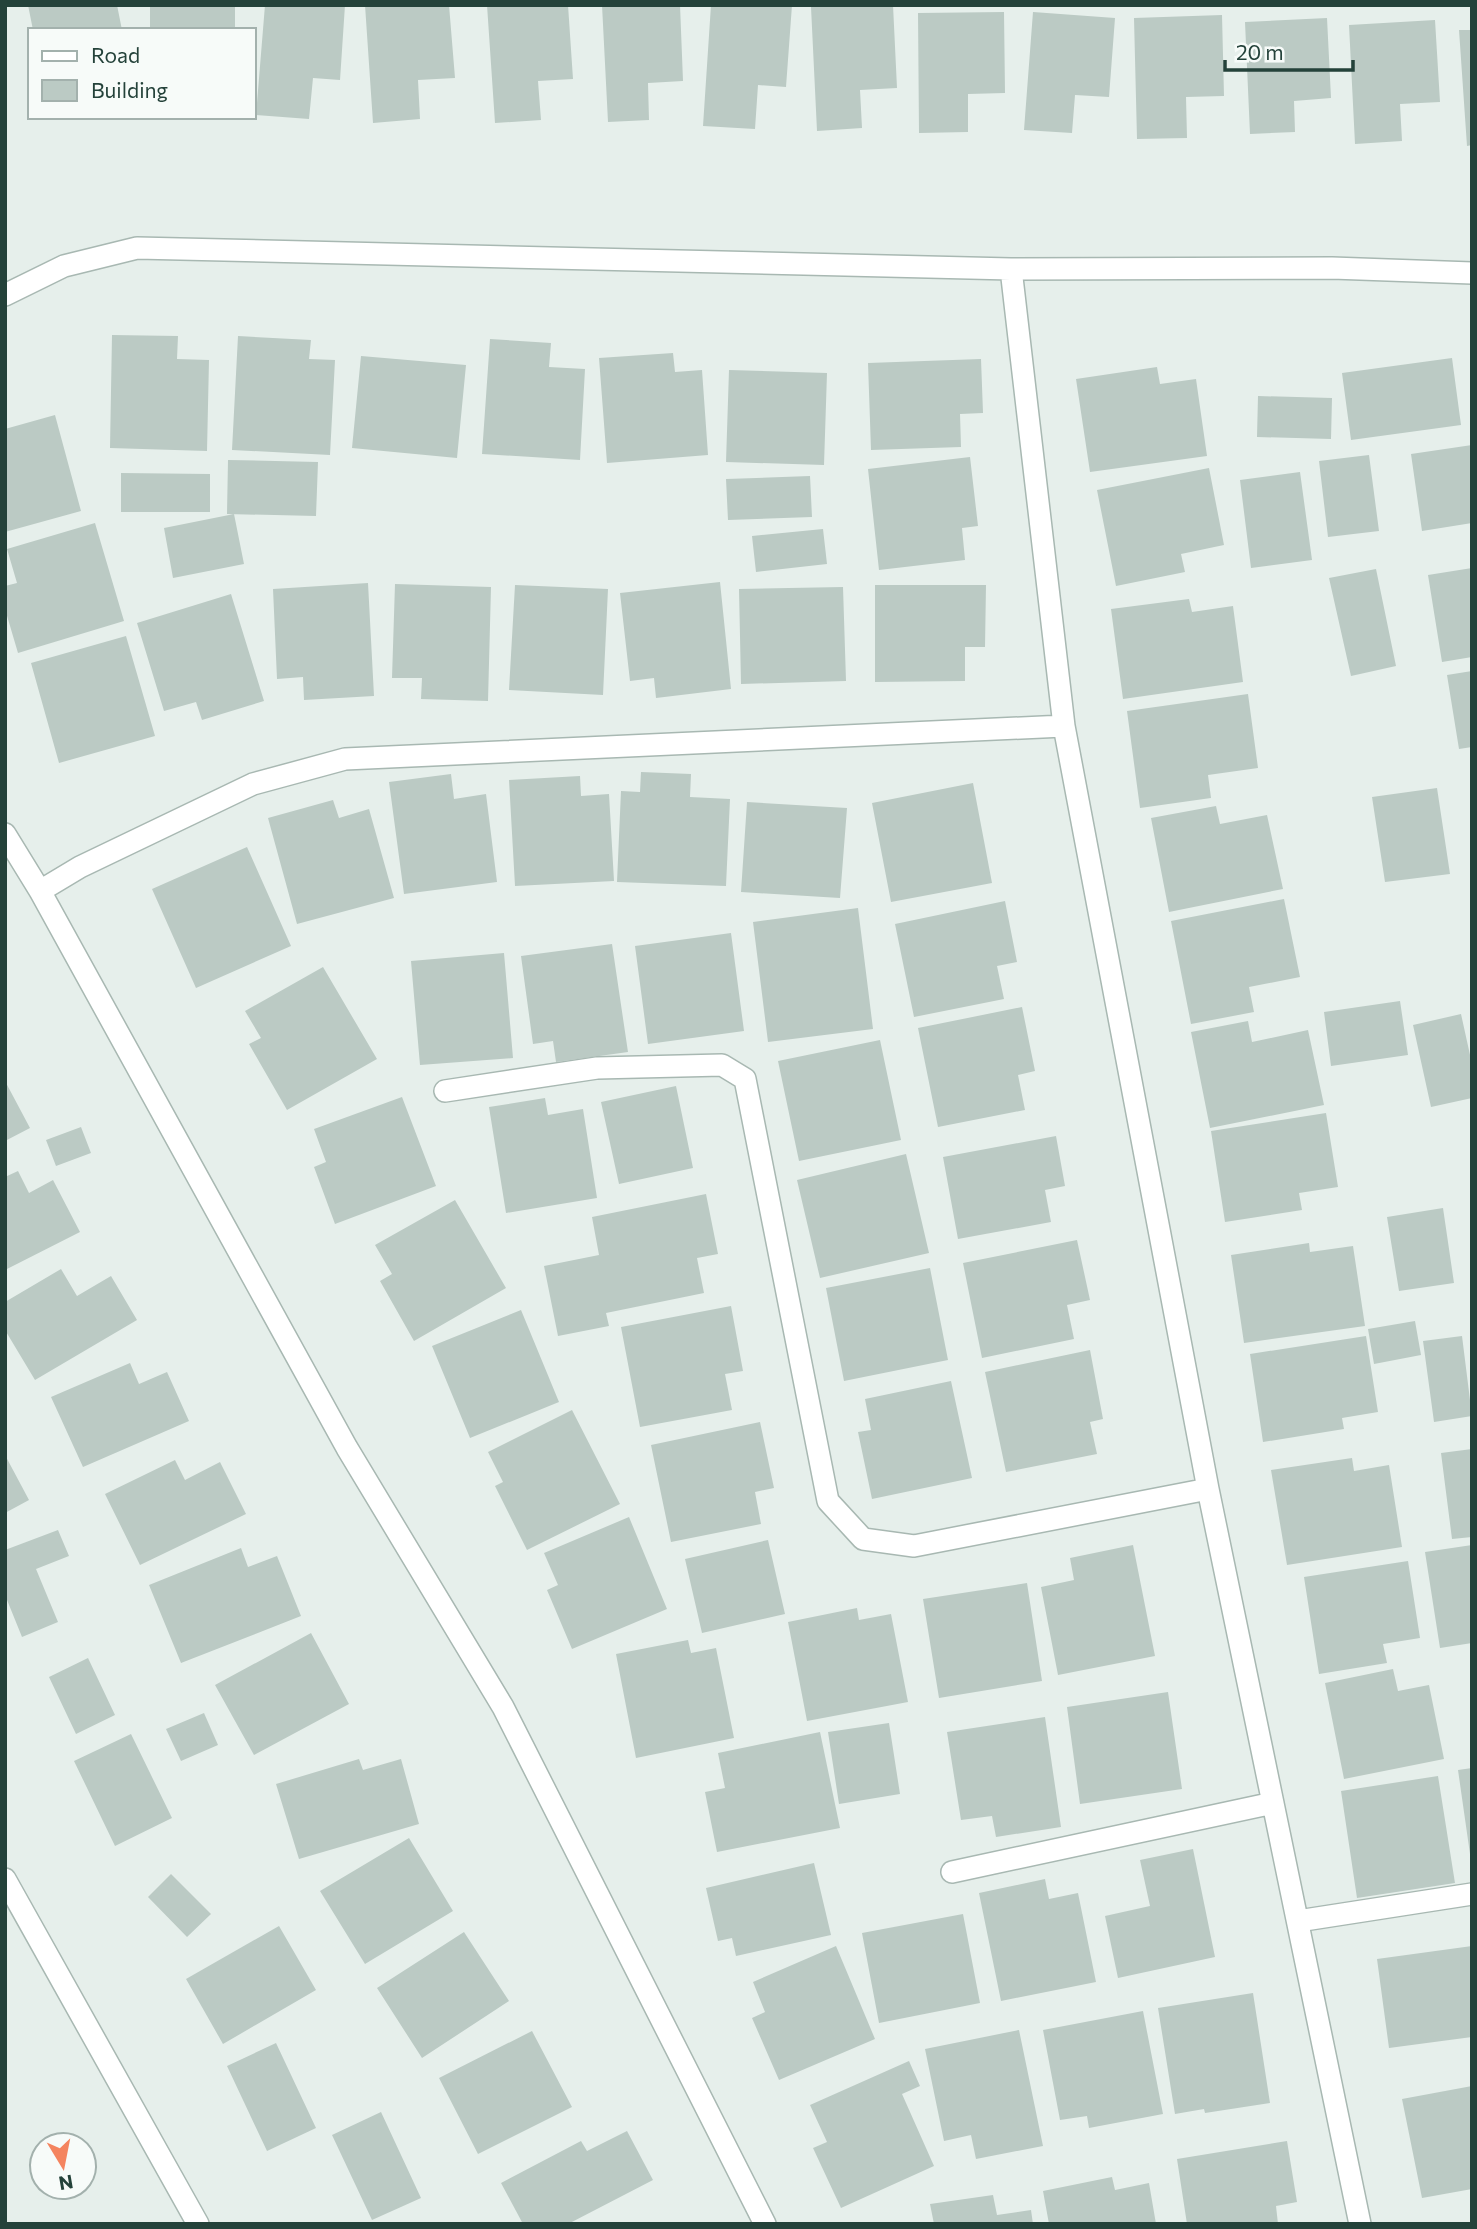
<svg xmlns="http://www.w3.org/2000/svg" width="1477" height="2229" font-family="Commissioner,sans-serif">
	<rect width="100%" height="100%" fill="#e6efeb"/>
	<path fill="#bbcac4" d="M28,5H117L122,30H33Z
		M150,5H235V30H150Z
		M265,5H345L340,80L313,78L309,119L256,115Z
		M365,5H449L455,78L418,80L420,119L373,123Z
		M487,5H568L573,79L538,81L541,120L495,123Z
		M602,5H680L683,81L648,83L649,120L608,122Z
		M711,5H792L786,87L758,85L755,129L703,126Z
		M847,5H893L897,88L860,90L862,128L817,131L811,7Z
		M1004,12L1005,93L968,94V132L919,133L918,13Z
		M1033,12L1115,18L1109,97L1075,95L1072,133L1024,130Z
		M1222,15L1224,96L1186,97L1187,138L1137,139L1134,18Z
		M1327,18L1331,98L1294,101L1295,132L1250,134L1245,22Z
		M1435,20L1440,102L1400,104L1402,141L1355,144L1349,25Z
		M1459,30H1472V145L1467,146Z
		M112,335L178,336L177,359L209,360L207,451L110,448Z
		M238,336L311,340L309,359L335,360L330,455L232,450Z
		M490,339L551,343L549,367L585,369L580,460L482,454Z
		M673,353L675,372L702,370L708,455L607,463L599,358Z
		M361,356L466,365L457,458L352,448Z
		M1452,358L1461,425L1351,440L1342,373Z
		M981,359L983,413L960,414L961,447L871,450L868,363Z
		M1157,367L1160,384L1196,379L1207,456L1090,472L1076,379Z
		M729,370L827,373L824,465L726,462Z
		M1258,396L1332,398L1331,439L1257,437Z
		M55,415L81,511L5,532V429Z
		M1472,445V523L1422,531L1411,454Z
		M1369,455L1379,531L1328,537L1319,461Z
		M970,457L978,526L962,528L965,560L879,570L868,469Z
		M228,460L318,462L316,516L227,514Z
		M1209,468L1224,545L1181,554L1185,572L1116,586L1097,490Z
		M1300,472L1312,560L1251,568L1240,480Z
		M121,473L210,474V512H121Z
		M810,476L812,517L728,520L726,479Z
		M234,514L244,564L173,578L164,528Z
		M95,523L124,621L18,653L5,609V586L17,583L7,549Z
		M823,529L827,564L756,572L752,536Z
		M1472,568V657L1442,662L1428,575Z
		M1376,569L1396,666L1351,676L1329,578Z
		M720,582L731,689L656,698L654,678L630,681L620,593Z
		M368,583L374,696L304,700L303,677L277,679L273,589Z
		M395,584L491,587L488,701L421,699L422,678H392Z
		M515,585L608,589L603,695L509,690Z
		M875,585H986L985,647H965V681L875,682Z
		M843,587L846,681L741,684L739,589Z
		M231,594L264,701L202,720L196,702L164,711L137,623Z
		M1189,599L1192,612L1233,606L1243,682L1123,699L1111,609Z
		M126,636L155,736L59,763L31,663Z
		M1472,671V747L1459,749L1447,675Z
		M1248,694L1258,768L1208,775L1211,798L1140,808L1127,711Z
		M641,772L691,774L690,797L730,799L726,886L617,882L621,791L640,792Z
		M451,774L454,799L486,794L497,882L404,894L389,782Z
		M580,776L581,796L609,794L614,881L515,886L509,780Z
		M973,783L992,883L891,902L872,803Z
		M1437,788L1450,874L1385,882L1372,797Z
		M333,800L339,818L369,809L394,898L297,924L268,818Z
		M747,802L847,808L840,898L741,892Z
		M1216,806L1220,824L1267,815L1283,889L1169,912L1151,818Z
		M247,847L291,946L196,988L152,889Z
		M1284,899L1300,977L1249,987L1254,1012L1191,1024L1171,921Z
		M1005,901L1017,962L997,966L1004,999L914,1017L895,924Z
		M858,908L873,1029L768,1042L753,922Z
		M731,933L744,1031L648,1044L635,946Z
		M612,944L628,1052L556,1062L553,1041L533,1044L521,956Z
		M504,953L513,1058L420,1065L411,961Z
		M323,967L377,1059L287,1110L249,1044L261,1038L245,1011Z
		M1400,1001L1408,1055L1331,1066L1324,1012Z
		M1022,1007L1035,1071L1018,1075L1025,1110L938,1127L918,1028Z
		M1461,1014L1472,1064V1098L1431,1107L1413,1025Z
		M1248,1021L1252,1042L1308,1030L1324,1105L1210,1128L1191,1032Z
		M880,1040L901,1140L799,1161L778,1061Z
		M5,1081L30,1128L5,1141Z
		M676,1086L693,1168L619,1184L601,1102Z
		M402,1097L436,1186L335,1224L314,1167L326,1162L314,1129Z
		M545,1098L548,1115L583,1109L597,1198L506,1213L489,1107Z
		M1326,1113L1338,1187L1299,1193L1302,1210L1225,1222L1211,1131Z
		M81,1127L91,1153L56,1166L46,1140Z
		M1056,1136L1065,1186L1045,1190L1051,1222L958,1239L943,1157Z
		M906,1154L929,1253L820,1278L797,1180Z
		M18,1171L29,1193L53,1180L80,1232L5,1270V1177Z
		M706,1194L718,1254L697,1258L704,1293L606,1313L609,1326L558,1336L544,1266L599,1255L592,1217Z
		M455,1200L506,1288L414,1341L380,1281L392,1274L375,1245Z
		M1443,1208L1454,1283L1399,1291L1387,1217Z
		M1077,1240L1090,1300L1067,1305L1074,1339L982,1358L963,1263Z
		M1309,1243L1310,1252L1353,1246L1365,1326L1244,1343L1231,1255Z
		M930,1268L948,1360L844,1381L826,1288Z
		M61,1269L77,1296L111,1276L137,1320L35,1380L5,1330V1302Z
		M731,1306L743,1371L725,1374L732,1410L640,1427L621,1327Z
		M521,1310L559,1402L470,1438L432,1346Z
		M1415,1321L1421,1355L1374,1364L1368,1329Z
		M1366,1336L1378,1412L1342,1418L1344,1429L1263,1442L1250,1354Z
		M1462,1336L1472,1416L1434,1422L1423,1341Z
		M1090,1350L1103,1419L1090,1422L1097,1454L1006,1472L985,1372Z
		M130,1363L139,1384L167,1372L189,1421L83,1467L51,1397Z
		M951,1381L972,1478L872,1499L858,1432L871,1430L865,1399Z
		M572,1410L620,1504L527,1550L495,1486L503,1482L488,1452Z
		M760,1422L774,1488L755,1492L761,1524L671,1542L651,1445Z
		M1472,1449V1537L1452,1539L1441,1453Z
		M5,1455L29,1500L5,1513Z
		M1352,1458L1354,1471L1389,1465L1402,1547L1287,1565L1271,1470Z
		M175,1460L185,1480L220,1462L246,1514L140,1565L105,1494Z
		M629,1517L667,1609L572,1649L547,1590L558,1585L544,1553Z
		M58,1530L69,1556L36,1569L58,1622L22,1637L5,1595V1550Z
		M768,1540L785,1614L702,1633L685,1559Z
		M1133,1545L1155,1656L1058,1675L1041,1587L1074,1580L1070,1558Z
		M1472,1545V1643L1440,1648L1425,1552Z
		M241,1548L248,1567L277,1556L301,1616L181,1663L149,1585Z
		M1408,1561L1420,1638L1383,1644L1387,1663L1319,1674L1304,1577Z
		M1027,1583L1042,1681L939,1698L923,1599Z
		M857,1608L859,1620L891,1614L908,1702L807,1721L788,1622Z
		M311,1633L349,1704L254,1755L215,1685Z
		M688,1640L691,1653L716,1648L734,1738L636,1758L616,1654Z
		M88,1658L115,1715L76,1734L49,1677Z
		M1393,1669L1398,1691L1429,1685L1444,1759L1344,1779L1325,1683Z
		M1168,1692L1182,1789L1080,1804L1067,1707Z
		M204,1713L218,1745L181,1761L166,1729Z
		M1045,1717L1061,1827L996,1837L992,1816L961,1820L947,1732Z
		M889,1723L900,1794L839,1804L828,1732Z
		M820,1732L840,1828L717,1852L705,1792L725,1788L718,1753Z
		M131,1734L172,1818L115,1846L74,1761Z
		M359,1759L363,1770L401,1759L419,1824L299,1859L276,1784Z
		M1472,1768V1854H1470L1458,1770Z
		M1438,1776L1455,1883L1357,1898L1341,1791Z
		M409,1838L453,1911L365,1964L320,1891Z
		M1193,1849L1215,1957L1118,1978L1105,1916L1150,1906L1140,1860Z
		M814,1863L831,1935L736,1956L732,1938L718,1941L706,1888Z
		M171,1874L211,1914L187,1937L148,1897Z
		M1045,1879L1049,1899L1078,1893L1096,1982L1001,2001L979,1893Z
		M963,1914L980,2003L879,2023L862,1933Z
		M279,1926L316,1990L223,2044L186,1979Z
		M464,1932L509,2001L422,2058L377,1988Z
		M836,1946L875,2039L779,2080L752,2018L765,2012L753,1982Z
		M1472,1946V2037L1389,2048L1377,1959Z
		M1253,1993L1270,2103L1205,2113L1204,2109L1175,2114L1158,2008Z
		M1143,2011L1163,2114L1089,2128L1087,2116L1060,2120L1043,2030Z
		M1019,2030L1043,2146L976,2159L971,2135L944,2141L925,2049Z
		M532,2031L572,2107L478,2154L439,2078Z
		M276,2043L316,2128L267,2151L227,2066Z
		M909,2061L920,2086L902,2094L934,2166L841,2208L813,2148L827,2142L810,2105Z
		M1472,2086V2189L1422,2198L1402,2099Z
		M381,2112L421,2198L372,2220L332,2135Z
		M627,2131L653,2180L568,2224H523L501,2183L581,2141L587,2151Z
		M1287,2141L1297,2202L1276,2206L1278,2224H1187L1177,2159Z
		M1112,2177L1115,2190L1149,2183L1156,2224H1049L1043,2191Z
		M993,2195L997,2215L1031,2210L1033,2224H934L930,2204Z"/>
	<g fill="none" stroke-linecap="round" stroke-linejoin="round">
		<defs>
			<path id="minor" d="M1011,269L1064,726L1208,1489L1360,2224
				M5,295L64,266L137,248L1011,269L1332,268L1472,273
				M5,834L40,891L347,1448L503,1707L765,2224
				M40,891L80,867L253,784L345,759L1064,726
				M445,1091L597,1068L722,1065L745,1079L828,1501L863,1539L914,1546L1208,1489
				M952,1872L1273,1803
				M5,1879L198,2224
				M1298,1921L1472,1894"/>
		</defs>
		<use href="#minor" stroke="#a8b8b2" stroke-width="24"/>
		<use href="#minor" stroke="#fff" stroke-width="21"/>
	</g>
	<rect width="1477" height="2229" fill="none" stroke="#24423a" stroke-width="14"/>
	<rect x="28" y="28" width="228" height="91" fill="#f7fbf9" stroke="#a3b1ad" stroke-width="2"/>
	<rect x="42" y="51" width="35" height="10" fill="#ffffff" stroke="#a3b1ad" stroke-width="2"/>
	<text x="91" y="63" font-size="21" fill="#24423a">Road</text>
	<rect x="42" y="80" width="35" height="21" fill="#bbcac4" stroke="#a3b1ad" stroke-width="2"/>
	<text x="91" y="98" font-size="21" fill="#24423a">Building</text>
	<g transform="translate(63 2166) rotate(170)"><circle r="33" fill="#f7fbf9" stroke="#a3b1ad" stroke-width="2"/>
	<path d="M0-5L12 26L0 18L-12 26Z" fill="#f4845f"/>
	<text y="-10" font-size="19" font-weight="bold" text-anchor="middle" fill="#24423a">N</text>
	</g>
	<path d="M1225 60v10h128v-10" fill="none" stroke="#24423a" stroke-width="3.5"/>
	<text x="1236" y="60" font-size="21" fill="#24423a" stroke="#f7fbf9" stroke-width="5" paint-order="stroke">20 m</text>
</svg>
